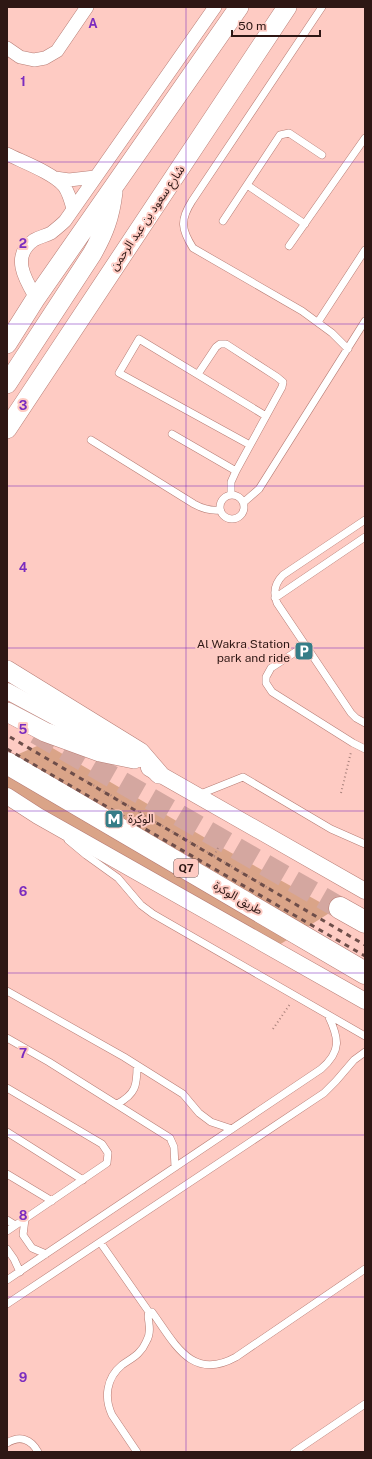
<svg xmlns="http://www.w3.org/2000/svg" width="372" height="1459" font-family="'Public Sans','Noto Sans Arabic',sans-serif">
	<rect width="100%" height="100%" fill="#fecbc3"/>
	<path fill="#daa488" d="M44,743L219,846L334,910L276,947L7,791V759Z"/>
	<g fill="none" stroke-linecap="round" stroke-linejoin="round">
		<path stroke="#d4a7a0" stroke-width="22" stroke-dasharray="22 11" stroke-linecap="butt" d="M36,733L340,908"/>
		<defs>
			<path id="service" d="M322,7L192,201C180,220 181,229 193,248L302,311L332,333L348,349
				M247,185L305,224
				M223,221L280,135L289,133L322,155
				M289,246L365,138
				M318,322L365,250
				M198,374L216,347L220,344H226L277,377L283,382L282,387L236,471L231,482V494
				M172,434L236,471
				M91,440L194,504C203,509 210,511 220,510
				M250,445L119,373L139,339L266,416
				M220 507a12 12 0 1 1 24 0a12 12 0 1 1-24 0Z
				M244,502L259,489L365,321
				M365,520L283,575C275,583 273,593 277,603L351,713L356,718L365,723
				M275,598L365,537
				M306,645L271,668L266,677V683L272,692L353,743L365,749
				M198,795L243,777L331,829L365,844
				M68,840L86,855L118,878L141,905L153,914L365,1036
				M7,991L124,1057L183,1094L199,1113L211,1122L232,1129
				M7,1038L49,1062L170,1138L174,1147L175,1167
				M7,1088L102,1144L108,1153L107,1163L7,1231
				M117,1104C136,1094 137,1085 137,1066
				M7,1132L83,1180
				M7,1174L52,1201
				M25,1219L23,1235L32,1248L46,1254
				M7,1220L15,1225
				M100,1242L149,1312
				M7,1249L14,1259L20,1272
				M7,1280L321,1069C342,1051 339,1038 328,1015
				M7,1304L324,1093L336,1081L354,1060L365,1052
				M7,1443C20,1435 31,1439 38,1452
				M137,1452L112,1415C104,1398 106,1378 122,1365C132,1358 141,1354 146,1342C149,1337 150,1330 149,1324C149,1320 147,1316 149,1312H152C174,1342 191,1382 236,1357L365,1269
				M294,1452L365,1404"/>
			<path id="minor" d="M7,48L20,57L34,60L45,58L57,51L87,7
				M7,154C23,162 53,173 64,186C69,193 71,201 73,209
				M55,178L69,180L95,177
				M36,298C26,281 10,256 34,240C39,237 45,236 51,233C56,229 61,225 65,221L215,7"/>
			<path id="tertiary" d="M7,691L122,753
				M149,768L365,891
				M7,796L38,816L365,1001"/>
			<path id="secondary" d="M7,344L36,298L239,7
				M7,384L92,254C104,233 110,217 113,192
				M7,429L287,7
				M7,670L140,752L159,774
				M7,712L45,732L100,752L134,759"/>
			<path id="trunk" d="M7,763L365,973
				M340,908L365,922"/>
		</defs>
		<use href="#service" stroke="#b77d75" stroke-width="8"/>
		<use href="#minor" stroke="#b77d75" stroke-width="14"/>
		<use href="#tertiary" stroke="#b77d75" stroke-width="17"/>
		<use href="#secondary" stroke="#b77d75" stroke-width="20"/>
		<use href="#trunk" stroke="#b77d75" stroke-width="23"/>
		<path stroke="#a9827c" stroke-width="2" stroke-dasharray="1 3" stroke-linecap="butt" d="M83,779L270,889
			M341,793L351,752
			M214,856L219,846
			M273,1029L290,1004"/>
		<use href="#service" stroke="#fff" stroke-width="7"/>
		<use href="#minor" stroke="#fff" stroke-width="13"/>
		<use href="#tertiary" stroke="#fff" stroke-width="16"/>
		<use href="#secondary" stroke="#fff" stroke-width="19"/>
		<use href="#trunk" stroke="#fff" stroke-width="22"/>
		<path stroke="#6d4d49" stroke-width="3" stroke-dasharray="5 5" stroke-linecap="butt" d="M10,737L365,945
			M7,749L365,956"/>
	</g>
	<path fill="none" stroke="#7b2cbf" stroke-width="1" stroke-opacity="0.55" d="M186,7V1452M7,162H365M7,324H365M7,486H365M7,648H365M7,811H365M7,973H365M7,1135H365M7,1297H365"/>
	<defs>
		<symbol id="parking-square" viewBox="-11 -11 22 22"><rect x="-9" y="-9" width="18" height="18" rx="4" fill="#367d87" stroke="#fecbc3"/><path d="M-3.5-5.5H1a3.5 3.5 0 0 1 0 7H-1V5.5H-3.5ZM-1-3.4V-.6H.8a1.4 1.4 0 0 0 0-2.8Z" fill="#fff"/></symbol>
		<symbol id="metro-square" viewBox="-11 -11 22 22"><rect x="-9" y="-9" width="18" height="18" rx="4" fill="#367d87" stroke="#fecbc3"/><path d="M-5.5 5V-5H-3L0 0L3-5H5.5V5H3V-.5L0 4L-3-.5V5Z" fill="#fff"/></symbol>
	</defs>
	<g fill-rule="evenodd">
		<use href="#parking-square" x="293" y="640" width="22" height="22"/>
		<use href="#metro-square" x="103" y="808" width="22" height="22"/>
	</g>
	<g text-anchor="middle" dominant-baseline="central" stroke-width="4" stroke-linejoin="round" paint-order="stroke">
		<rect fill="#fecbc3" stroke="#6c4d48" stroke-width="1" x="174" y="859" width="24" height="18" rx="3"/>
		<g font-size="11" font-weight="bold" fill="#2e1714">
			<text x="186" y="868">Q7</text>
		</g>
		<g font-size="12" fill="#2e1714" stroke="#fecbc3">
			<text transform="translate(147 218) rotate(-56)">شارع سعود بن عبد الرحمن</text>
			<text transform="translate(238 898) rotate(30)">طريق الوكرة</text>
		</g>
		<g font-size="12" fill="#2e1714" stroke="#fecbc3" text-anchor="end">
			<text x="290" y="644">Al Wakra Station<tspan x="290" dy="14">park and ride</tspan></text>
			<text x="128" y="819" text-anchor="start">الوكرة</text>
		</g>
	</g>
	<g font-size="13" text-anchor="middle" font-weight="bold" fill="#7b2cbf" stroke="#fecbc3" stroke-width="4" stroke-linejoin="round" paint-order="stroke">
		<text x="93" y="28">A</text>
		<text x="23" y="86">1</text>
		<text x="23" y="248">2</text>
		<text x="23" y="410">3</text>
		<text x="23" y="572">4</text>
		<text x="23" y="734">5</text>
		<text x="23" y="896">6</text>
		<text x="23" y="1058">7</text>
		<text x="23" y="1220">8</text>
		<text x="23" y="1382">9</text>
	</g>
	<rect width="372" height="1459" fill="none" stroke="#2e1714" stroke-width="16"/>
	<path d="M232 30v6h88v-6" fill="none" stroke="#2e1714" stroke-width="2"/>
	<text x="238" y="30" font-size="12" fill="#2e1714" stroke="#fecbc3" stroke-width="3" paint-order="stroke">50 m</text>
</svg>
